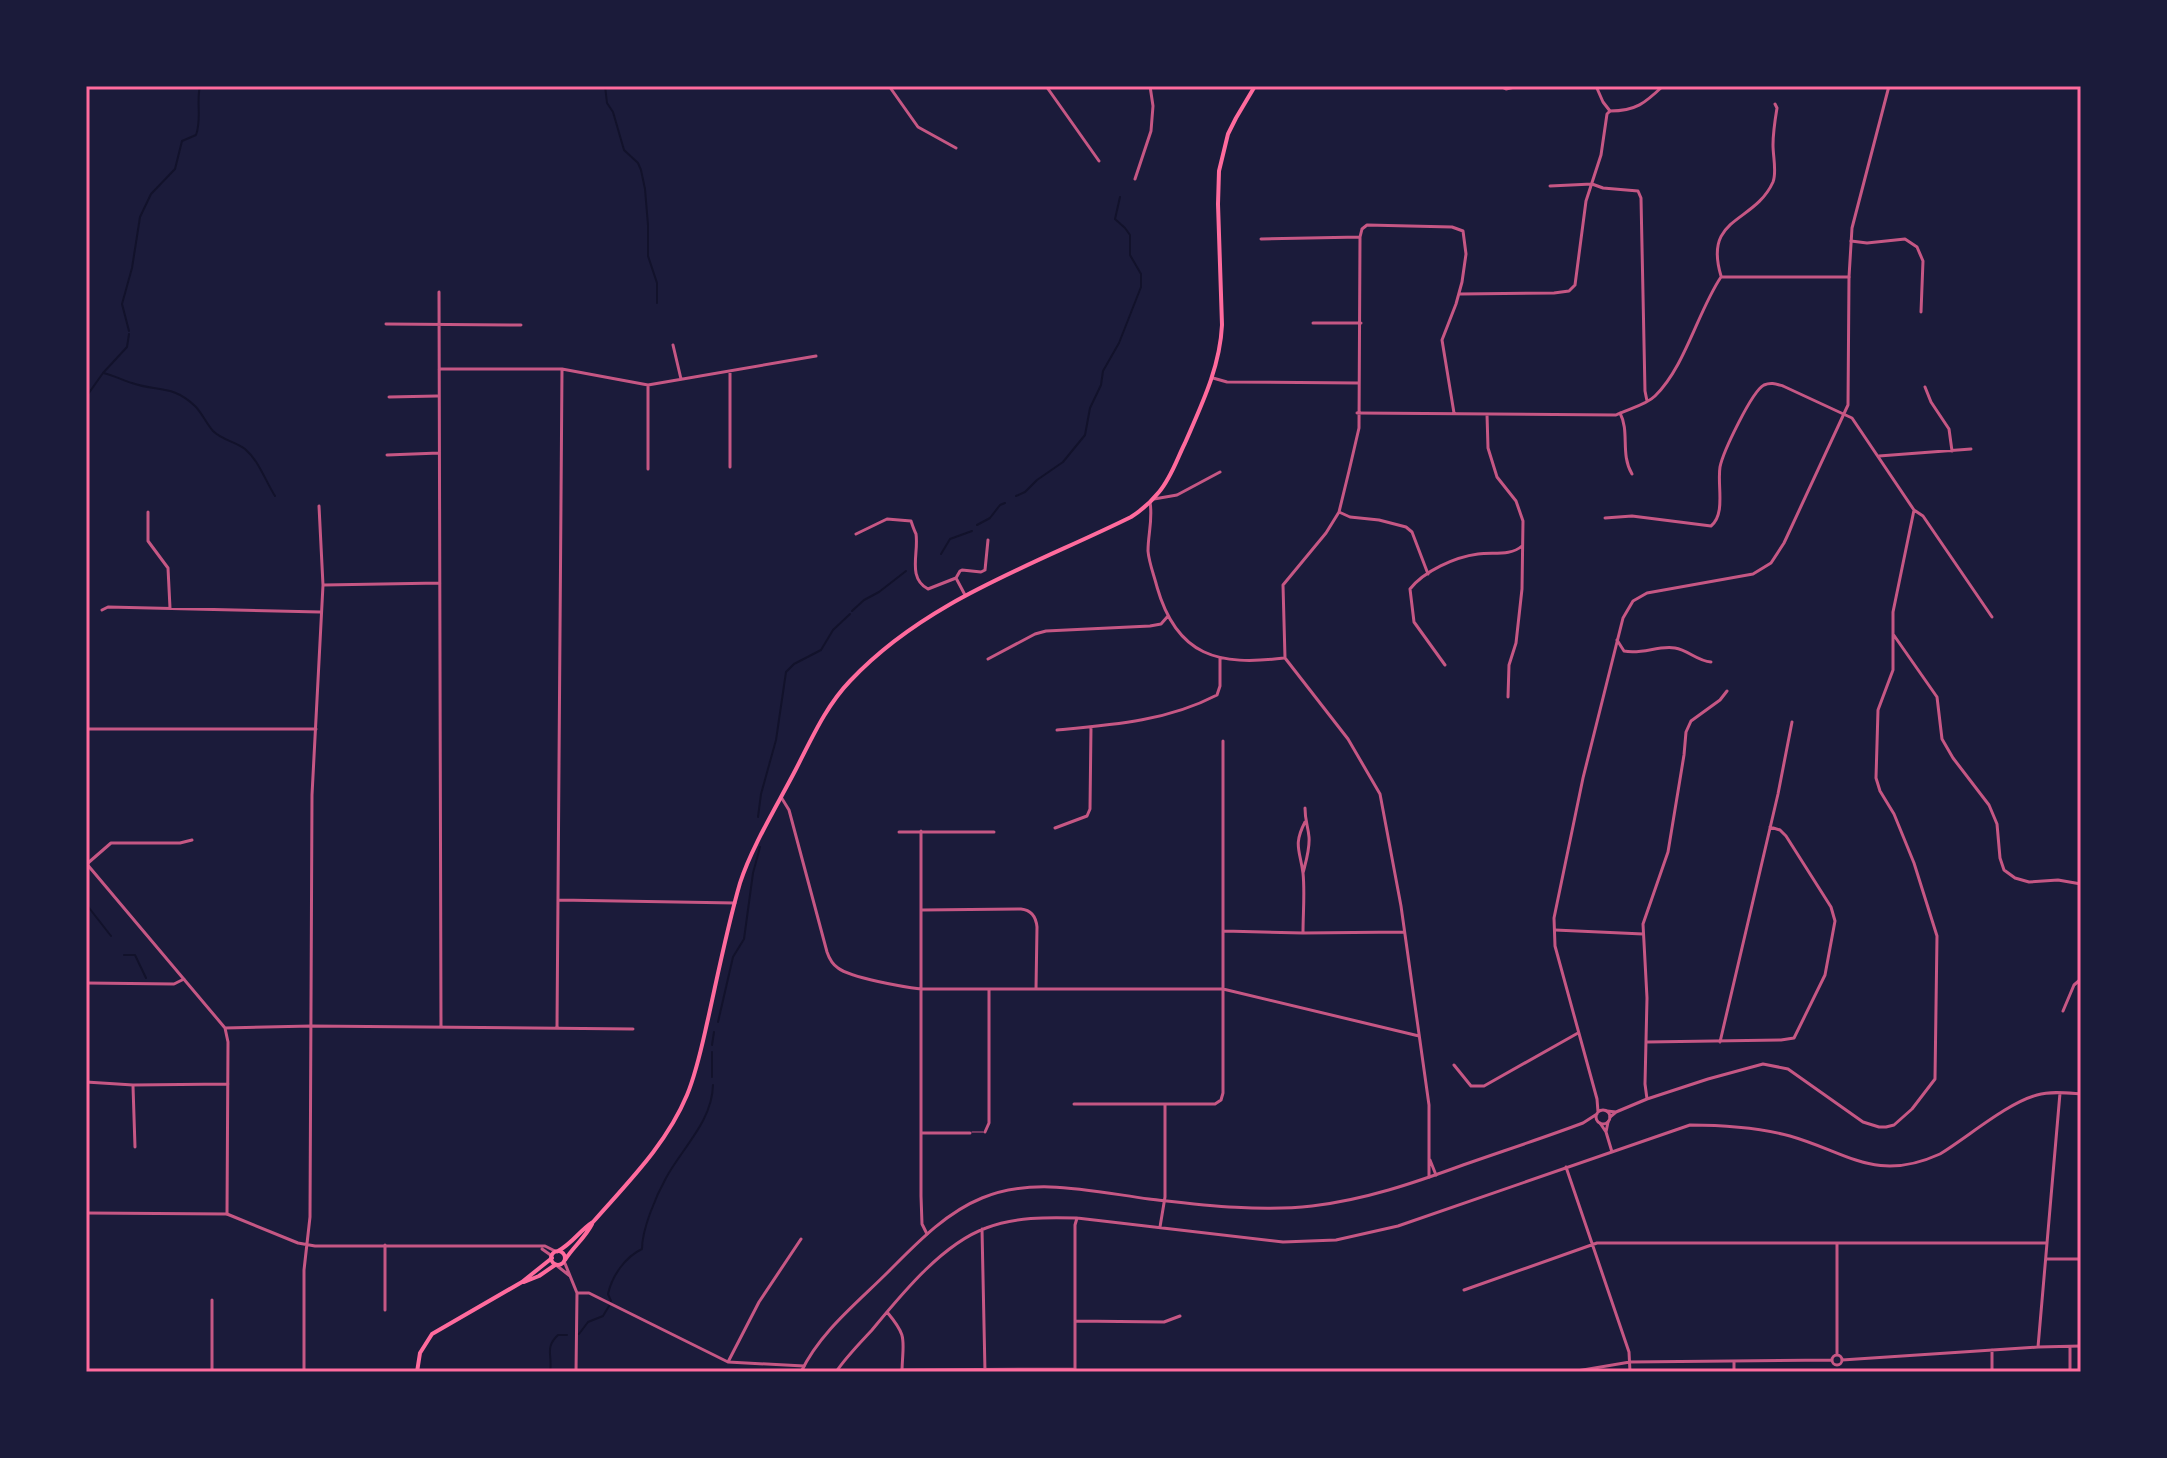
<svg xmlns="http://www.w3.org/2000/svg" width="2167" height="1458" font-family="Lato,sans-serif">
	<rect width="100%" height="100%" fill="#1b1b3a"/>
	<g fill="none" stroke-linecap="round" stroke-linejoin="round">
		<path stroke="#12122b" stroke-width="2" d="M605,86L607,103L613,112L624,150L638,163L641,170L645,189L648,225V256L657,283V303
			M129,331L122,304L132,268L140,217L151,194L175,169L182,141L196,135C202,119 196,102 200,86
			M103,373C113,375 122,380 132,383C157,392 172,384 195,406C202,413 206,423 213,431C222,440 236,442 245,449C259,461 265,480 275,496
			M86,397L103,373L127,347L129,334
			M1016,496L1025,492L1037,480L1063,462L1085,435L1090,408L1101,385L1103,371L1119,343L1141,287V274L1130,255V235L1125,228L1115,219L1120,197
			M977,525L990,518L1000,505L1005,503
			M941,554L950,539L972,531
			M852,611L864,600L879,592L906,571
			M758,817L761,794L776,740L786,672L794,664L821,650L833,630L850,614
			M86,904L111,936
			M124,955H135L146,978
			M718,1022L733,957L744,939L753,873L760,847
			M712,1045L714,1032
			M712,1052V1077
			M611,1301L608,1294C612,1276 625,1257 642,1249C642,1229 656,1196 666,1178C682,1148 712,1122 713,1085
			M579,1334L588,1322L603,1316L609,1306
			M550,1372C553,1356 544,1348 558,1335H567"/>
		<path stroke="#c65784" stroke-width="1" d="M972,1132H983"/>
		<path stroke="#c65784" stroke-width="3" d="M889,86L918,127L956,148
			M1046,86L1099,161
			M1393,86H1483
			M1500,86L1506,89L1519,86
			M1135,179L1151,131L1153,106L1150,86
			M1550,186L1592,184L1603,188L1638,191L1641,198L1645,391L1647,401
			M1360,237L1359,428L1349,471L1339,512L1326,533L1283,585L1285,658L1348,739L1380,794L1401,906L1429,1105V1177
			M1261,239L1360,237L1362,229L1367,225L1452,227L1463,231L1466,254L1462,282L1456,304L1442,340L1454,413
			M1851,241L1867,243L1905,239L1917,247L1923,261L1921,312
			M1721,276C1703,216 1754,224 1773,182C1777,172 1773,157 1773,145C1773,133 1775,120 1777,108L1775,104
			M439,292L441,1027
			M1460,294L1554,293L1569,291L1575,285L1586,201L1601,155L1607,114L1610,111
			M1313,323H1361
			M386,324L521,325
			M673,345L681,379
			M439,369H562L648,385L816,356
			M730,371V467
			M1213,378L1227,382L1358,383
			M1925,387L1931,402L1949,429L1952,451
			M389,397L437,396
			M1357,413L1616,415C1628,409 1646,405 1655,396C1685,367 1698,311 1721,277H1849
			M1620,413C1630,432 1620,454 1632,474
			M1487,414L1488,448L1497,477L1516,501L1523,521L1522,589L1516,643L1509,665L1508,697
			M387,455L439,453
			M1879,456L1971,449
			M648,469V385
			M1154,499L1177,495L1220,472
			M1150,502C1153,519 1148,534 1148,551C1149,563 1154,575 1157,587C1177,657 1219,666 1284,658
			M148,512V541L168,568L170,608
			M1339,512L1350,517L1379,520L1406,527L1412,532L1428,574
			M1605,518L1632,516L1711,526C1726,514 1717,485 1720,467C1723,452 1752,391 1764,385C1771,382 1776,384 1783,386L1852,418L1914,510L1923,516L1992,617
			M856,534L887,519L911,521C912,524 915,532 916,534C919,553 907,578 928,589L956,578L960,571L962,570L981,572L985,570L988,540
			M956,578L965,595
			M324,585L440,583
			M102,610L108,607L320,612
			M1893,634L1937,697L1942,739L1953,758L1989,805L1997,824L2000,858L2004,870L2015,878L2029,882L2058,880L2081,884
			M1617,640L1624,651C1642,655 1658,645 1675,648C1688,650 1697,661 1711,662
			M988,659L1035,634L1046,631L1150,626L1161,624L1168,616
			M1445,665L1414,622L1410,589C1424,571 1455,557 1478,554C1493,552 1511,556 1522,546
			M86,729H316
			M1057,730C1113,725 1167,721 1217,695L1220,686V658
			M781,797L789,810L827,952C829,958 832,964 838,968C851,978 904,987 921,989H1223L1419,1036
			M1055,828L1087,816L1090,809L1091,727
			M921,831V1196L922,1224L927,1234
			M899,832H994
			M86,863L225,1028L228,1042L227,1214
			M88,863L111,843H180L192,840
			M1303,873C1306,861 1310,849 1309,837C1308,826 1305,821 1305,808
			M559,900L735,903
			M922,910L1021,909C1031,910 1036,917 1037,927L1036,989
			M1555,930L1643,934
			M1224,931L1303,933L1404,932
			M1303,933C1303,914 1305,892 1303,873C1300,850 1293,845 1305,822
			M86,983L174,984L184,979
			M2063,1011L2074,985L2081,979
			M225,1028L311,1026L633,1029
			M557,1028L562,369
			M1647,1042L1781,1040L1794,1038L1825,975L1835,921L1831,907L1786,836L1780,830L1770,827
			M1720,1042L1778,794L1792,722
			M1454,1065L1471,1086H1484L1578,1033
			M86,1082L133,1085L228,1084
			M133,1086L135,1147
			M1647,1099L1645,1084L1647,998L1643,924L1668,852L1684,755L1686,732L1691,721L1720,700L1727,691
			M1074,1104H1165
			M1607,1111L1616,1112L1647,1099L1708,1079L1763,1064L1788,1069L1863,1122L1879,1127H1886L1894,1125L1912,1109L1935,1079L1937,936L1914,863L1894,814L1880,791L1876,778L1878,710L1893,670V612L1914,510
			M1610,1117L1616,1112
			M1600,1123L1606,1132L1612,1152
			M985,1132L989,1123V989
			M1606,1132L1608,1122
			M922,1133H970
			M1430,1160L1436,1175
			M1566,1167L1629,1352L1630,1372
			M1160,1227L1165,1197V1104H1215L1221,1100L1223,1093V741
			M982,1229L985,1372
			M385,1245V1310
			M2046,1259H2081
			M564,1261L577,1293L576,1372
			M556,1265L570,1276
			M1464,1290L1597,1243H2047
			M577,1293H589L595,1296L728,1362L804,1366
			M887,1312C908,1337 903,1339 902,1370
			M1075,1321L1164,1322L1180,1316
			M2038,1347L2060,1093
			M1832 1360a5 5 0 1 1 10 0a5 5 0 1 1-10 0Z
			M1837,1355V1243
			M1842,1360L2038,1347L2081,1346
			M728,1362L759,1302L801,1239
			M86,1372H240
			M212,1372V1300
			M836,1372C846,1357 859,1344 872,1330C901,1295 942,1244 986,1228C1014,1217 1047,1217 1077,1218L1283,1242L1336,1240L1398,1226L1690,1125C1725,1125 1756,1127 1790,1136C1849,1153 1876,1183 1940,1154C1968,1137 2007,1103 2037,1095C2051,1091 2067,1093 2081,1094
			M893,1372L902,1370L1075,1369
			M1075,1372V1225L1077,1218
			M1571,1372L1630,1362L1832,1360
			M1734,1372V1361
			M1992,1372V1350
			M2070,1372V1348"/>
		<path stroke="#c65784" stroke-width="3" d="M1596,86L1603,102L1610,111C1636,111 1645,103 1663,86
			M1596 1117a7 7 0 1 1 14 0a7 7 0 1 1-14 0Z
			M1598,1112L1597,1099L1555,946L1554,918L1583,778L1623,618L1633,601L1647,593L1753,574L1771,563L1784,543L1848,405L1849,277L1852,228L1889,86
			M86,1213L227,1214L298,1243L315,1246H545L557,1252
			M542,1249L552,1256
			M304,1372V1270L310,1217L312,795L323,585L319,506
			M801,1372C820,1332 857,1303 888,1272C916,1244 945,1213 982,1198C1033,1176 1096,1192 1149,1199C1203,1205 1258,1212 1312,1206C1364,1200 1414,1183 1463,1165C1503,1151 1543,1138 1583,1123L1597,1114"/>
		<path stroke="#ff6b9d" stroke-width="4" d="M558,1251C572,1244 580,1230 593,1222C628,1182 666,1145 687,1095C697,1071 702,1045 708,1019C718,974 727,928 740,883C752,846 778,804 796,769C812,738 826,706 850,681C926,600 1034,565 1131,517C1142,510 1151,502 1159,492C1171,478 1177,459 1185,443C1202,404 1220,367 1222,325L1218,204L1219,171L1228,134L1236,118L1255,86
			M551 1258a7 7 0 1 1 14 0a7 7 0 1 1-14 0Z
			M565,1260C573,1247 585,1238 592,1224
			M524,1282L539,1276L555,1265
			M417,1372L420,1353L432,1334L522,1282L552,1258"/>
	</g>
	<rect width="2167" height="1458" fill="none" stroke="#1b1b3a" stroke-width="176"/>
	<rect x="88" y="88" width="1991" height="1282" fill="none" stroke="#ff6b9d" stroke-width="3"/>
</svg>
